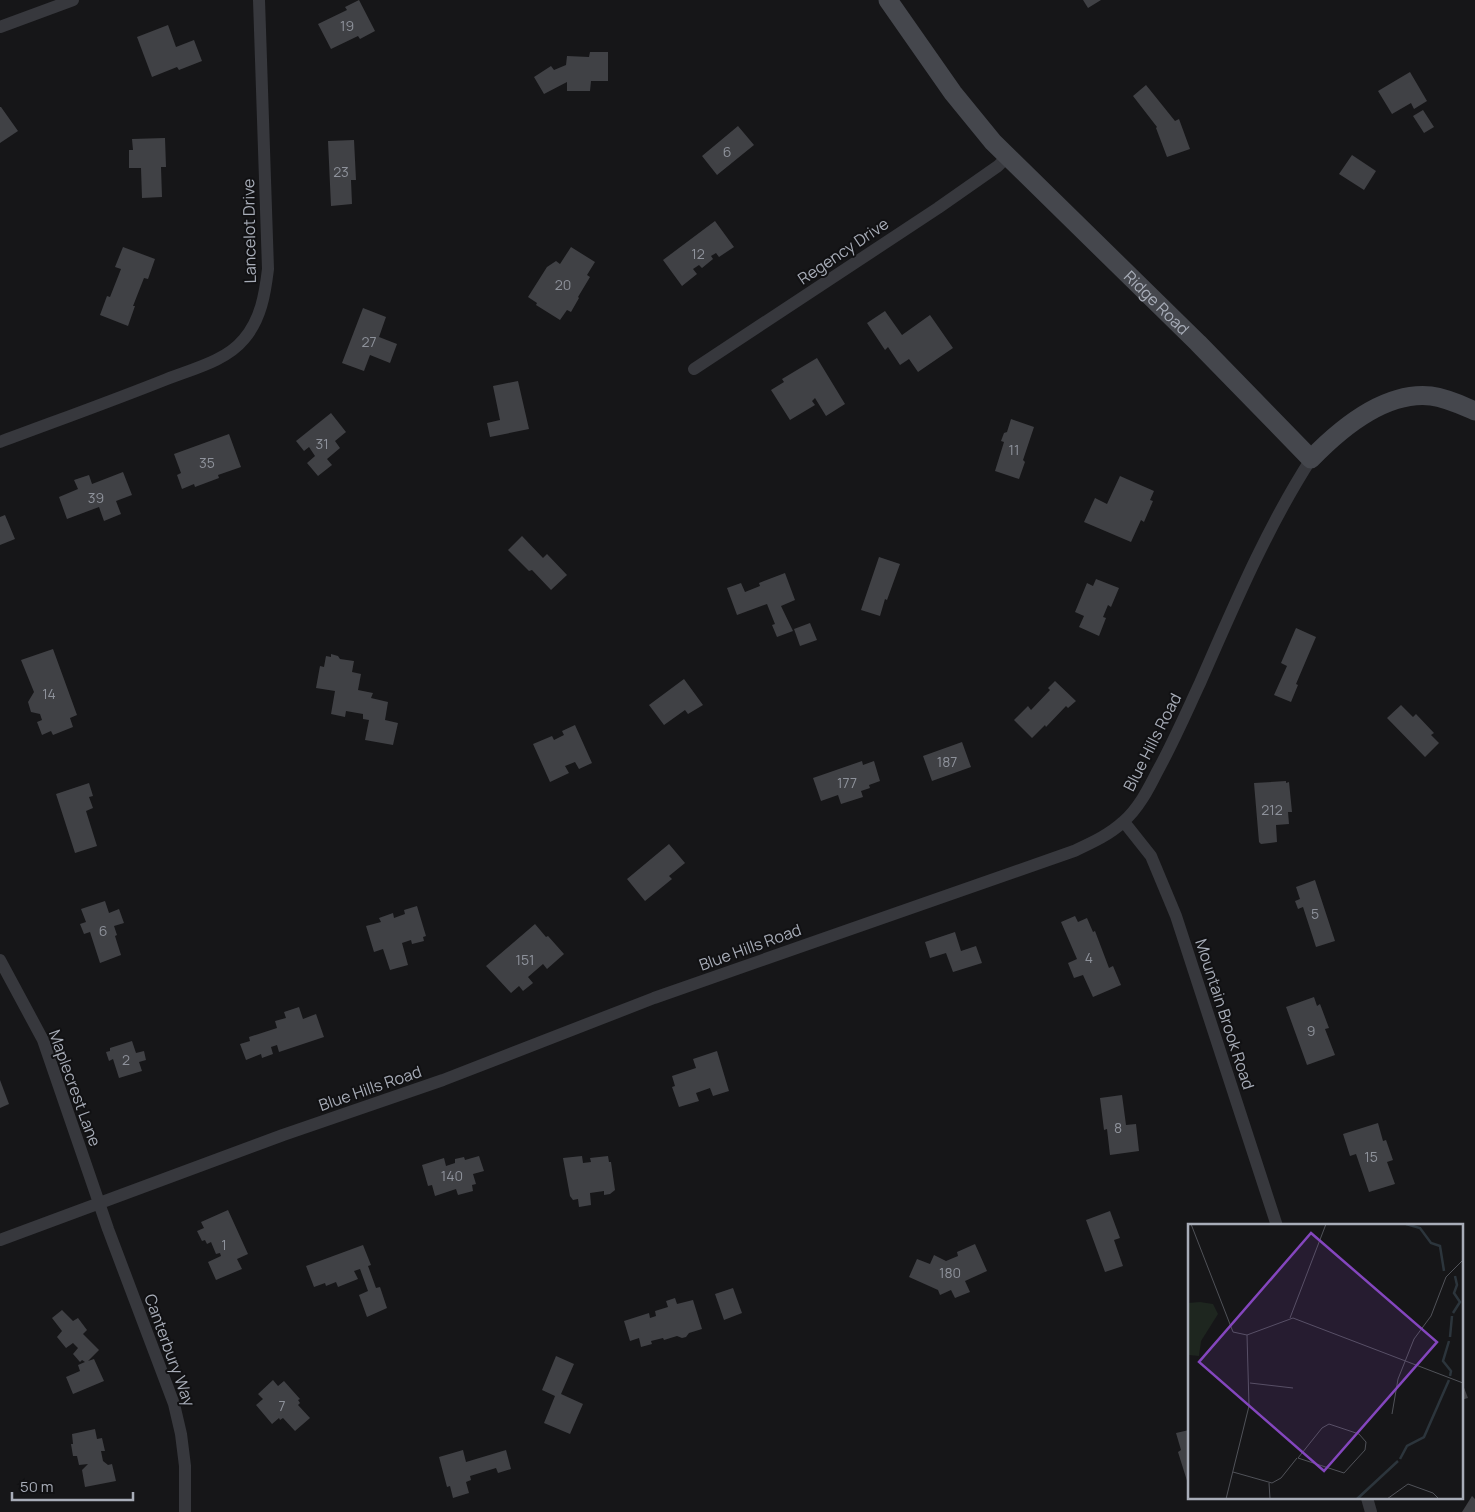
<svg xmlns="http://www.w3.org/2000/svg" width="1475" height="1512" font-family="Manrope,sans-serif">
	<rect width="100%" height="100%" fill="#161618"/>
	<path fill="#404145" d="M359,0L375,31L360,39L358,36L331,49L318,24L347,10L345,7Z
		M1083,0H1101L1088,8Z
		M168,25L176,47L194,40L202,61L179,70L177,67L152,77L137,37Z
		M590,52H608V81H591L590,91H567V82L544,94L534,77L551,66L554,70L566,65L567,56L589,57Z
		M1410,72L1427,101L1414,109L1411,103L1392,114L1378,91Z
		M1146,85L1175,121L1179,119L1190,149L1167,157L1156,128L1157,127L1133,96Z
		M0,107H1L18,131L0,143Z
		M1423,110L1434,127L1424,133L1413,116Z
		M738,126L754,145L717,175L702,156Z
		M165,138L166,167H161L162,197L142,198L141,168H129V150H133L132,139Z
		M354,140L356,180H351L352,204L331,206L328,141Z
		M1352,155L1376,171L1364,190L1339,174Z
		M715,221L734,247L719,257L716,253L711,256L713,259L702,268L699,265L693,269L697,274L682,286L663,260Z
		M123,247L155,259L148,279L144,278L133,306H135L128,326L100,315L107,296L110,297L121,269L115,267Z
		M571,247L595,262L587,275L590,277L578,297L579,298L571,312L567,310L560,320L536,305L537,303L528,297L547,267L556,261L560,264Z
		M363,308L386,317L379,337L397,344L390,363L370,355L364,371L342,363Z
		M885,311L902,335L930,315L953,348L918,372L909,359L900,365L888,347L885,350L867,323Z
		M817,358L845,404L826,416L815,398L812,401L815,405L790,420L771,390L784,382L782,379Z
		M518,381L529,429L490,437L487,423L500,420L493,386Z
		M331,413L346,432L335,441L340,448L327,459L332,465L318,476L307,463L315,456L309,447L304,451L296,441Z
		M1011,419L1034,427L1023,460L1025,462L1019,479L995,471L1004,442L1001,441L1004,433L1007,432Z
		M229,434L241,467L218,475L219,478L195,487L194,484L182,489L177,475L181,473L174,454Z
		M123,472L132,495L116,501L121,514L104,521L99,507L67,519L59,497L78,489L74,480L89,475L92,484Z
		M1120,476L1154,491L1150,500L1153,501L1144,522L1141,520L1131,542L1084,522L1095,498L1107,504Z
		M5,515L15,539L0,545V517Z
		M522,536L543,558L547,554L567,575L551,590L532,570L529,571L508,550Z
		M879,557L900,564L887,600L885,599L880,616L861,610Z
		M785,573L795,600L781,606L793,631L777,637L772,625L775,624L767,604L737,615L727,588L741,583L745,592L760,586L759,583Z
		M1096,579L1119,588L1111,607L1108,605L1103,617L1106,618L1099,636L1079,627L1084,616L1075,612L1087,583L1093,586Z
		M810,623L817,640L800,646L794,629Z
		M1296,628L1316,637L1296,684L1298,685L1291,702L1274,695L1287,666L1281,663Z
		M53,649L77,715L70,718L73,727L53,735L51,731L42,735L37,722L42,720L40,714L31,712L28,702L34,692L21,660Z
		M331,654L338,656L340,659L354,661L352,672L361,674L358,690L373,693L371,698L388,702L385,720L398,723L393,745L365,740L369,720L363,719V714L346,711L345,717L331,714L335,691L316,688L320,666L324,667L326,656L331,657Z
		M684,679L703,705L688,714L685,710L664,725L649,705Z
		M1055,681L1076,701L1068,708L1066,706L1046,727L1045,725L1032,738L1014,720L1028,706L1031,710L1050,690L1048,688Z
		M1401,705L1413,717L1416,714L1434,733L1431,735L1439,743L1425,757L1387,718Z
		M575,725L592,763L579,769L575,762L565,766L569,773L550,782L533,744L552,736L554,740L564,735L562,731Z
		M962,742L971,767L932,781L923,756Z
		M862,761L863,765L874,761L880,781L869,785L870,788L861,791L863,797L841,804L838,795L821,801L813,778Z
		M1286,781V783L1289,782L1292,812H1288L1289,824L1276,825L1277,842L1261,844L1259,842L1254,783Z
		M89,783L93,796L89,797L93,808L86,811L97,846L75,853L56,794Z
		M669,844L685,863L669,876L672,879L645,901L627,879Z
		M1315,880L1335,941L1316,947L1303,907L1298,909L1295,901L1300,899L1296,887Z
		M105,901L109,913L119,909L124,923L114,926L117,935L115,936L121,955L100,963L90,932L84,934L80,924L86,922L81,909Z
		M417,906L426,936L423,937L424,941L412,944L411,940L402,943L408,965L390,970L383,949L374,952L366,926L381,922L379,918L393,913L394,918L405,914L404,910Z
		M1075,916L1078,922L1087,918L1093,932L1095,931L1109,968L1113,966L1121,985L1093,997L1083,975L1074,978L1068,963L1077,959L1061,922Z
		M535,924L546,937L548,936L564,954L547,969L543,964L528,977L533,983L523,991L519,986L511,993L486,966Z
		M955,932L961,951L976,946L982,963L953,972L946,953L930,958L925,942Z
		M1314,997L1317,1006L1320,1004L1329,1028L1325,1029L1335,1055L1307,1065L1286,1007Z
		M299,1007L303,1019L316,1014L324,1037L279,1052L277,1045L271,1047L273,1054L262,1058L261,1054L246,1060L240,1044L250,1041L249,1037L277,1028L275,1021L286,1018L284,1012Z
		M132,1041L136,1053L144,1051L146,1060L139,1062L142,1071L119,1078L113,1059L109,1061L106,1052L110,1051V1048Z
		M717,1051L729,1091L713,1096L710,1088L696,1093L699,1101L679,1107L672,1087L675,1086L672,1076L696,1068L693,1059Z
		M0,1080L9,1104L0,1108Z
		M1122,1095L1126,1125L1136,1124L1139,1151L1110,1155L1107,1129L1104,1130L1100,1098Z
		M1378,1123L1383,1141L1386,1140L1393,1160L1387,1162L1395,1184L1369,1192L1356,1154L1350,1156L1343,1134Z
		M479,1156L484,1171L473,1174L476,1184L472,1185L473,1191L458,1195L456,1189L435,1196L432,1185L428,1186L422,1165L444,1158L446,1166L455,1163V1159L464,1157L465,1160Z
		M582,1156L583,1163L591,1162L590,1158L608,1156L609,1162H611L615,1190L610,1194L604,1195V1191L590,1193L591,1205L579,1207L578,1199L573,1200L570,1196L563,1158Z
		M228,1210L248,1254L237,1259L242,1269L216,1280L208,1262L221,1256L220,1253L216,1254L211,1242L207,1244L205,1240L202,1241L197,1231L204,1228L201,1222Z
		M1110,1211L1120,1238L1114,1240L1123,1266L1105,1272L1086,1220Z
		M975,1244L987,1271L965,1281L970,1292L955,1298L951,1290L940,1295L938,1290L909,1277L917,1259L930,1264L934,1255L946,1261L958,1256L957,1252Z
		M363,1245L371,1265L368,1266L376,1288L380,1287L387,1308L367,1317L359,1295L368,1291L360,1269L354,1271L358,1279L338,1287L336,1282L326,1286L325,1283L314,1287L306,1266Z
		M733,1288L742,1313L724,1320L715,1294Z
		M675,1298L677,1304L693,1300L702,1329L689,1333L686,1337L682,1338L677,1336L664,1340L663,1338L651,1341L652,1344L641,1347L639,1338L630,1341L624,1321L649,1313L650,1318L656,1316L655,1311L668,1307L666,1301Z
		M62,1310L73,1321L78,1318L87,1330L83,1334L99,1350L88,1361L94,1359L104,1381L73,1394L66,1377L80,1371L78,1365L85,1362L82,1360L80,1362L73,1354L78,1348L73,1343L66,1348L57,1337L62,1331L52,1318Z
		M556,1356L574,1364L561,1394L583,1404L570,1434L544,1423L555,1396L542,1390Z
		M273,1380L278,1386L284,1381L300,1399L298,1400L300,1403L298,1405L310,1418L295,1431L283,1418L280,1420L279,1418L272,1424L256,1405L263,1399L258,1394Z
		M1461,1380L1468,1398L1461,1400Z
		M95,1429L97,1439L102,1438L105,1451H101L103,1461L108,1465L112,1464L116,1481L85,1487L82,1470L88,1464L79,1465L77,1456H73L71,1444H73L72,1434Z
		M1189,1430V1484H1188L1178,1452L1181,1450L1176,1433Z
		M463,1450L466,1462L506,1450L511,1469L498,1473L496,1468L470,1476L471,1480L466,1482L469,1493L453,1498L450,1486L447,1487L439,1457Z
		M1472,1496L1475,1499V1512H1462Z"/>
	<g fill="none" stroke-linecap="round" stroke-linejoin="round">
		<path stroke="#37383d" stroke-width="12" d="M0,27L73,0
			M694,369L938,208L998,166L1008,156
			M0,442C56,421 112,401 167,379C193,369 226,361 244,339C261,319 265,294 268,269L259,0
			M1124,822L1151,856L1176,916L1277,1226
			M0,960L43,1040L108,1229L174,1404L181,1434L185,1466V1512
			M0,1240L283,1135L443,1080L654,998L1074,851C1091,843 1109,835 1123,822C1138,809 1148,790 1157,772C1173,743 1186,713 1200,683C1233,608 1266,529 1311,459
			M1367,1498L1371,1512"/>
		<path stroke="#45474d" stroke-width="19" id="s1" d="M888,0L953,93L993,142L1198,343L1311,459C1341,428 1385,391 1431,396C1447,398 1461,405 1475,411"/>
	</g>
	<g text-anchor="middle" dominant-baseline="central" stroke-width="4" stroke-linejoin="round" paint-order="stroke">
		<g font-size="14" fill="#8e929b">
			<text x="347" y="25">19</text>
			<text x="727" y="151">6</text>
			<text x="341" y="171">23</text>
			<text x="698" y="253">12</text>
			<text x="563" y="284">20</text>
			<text x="369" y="341">27</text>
			<text x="322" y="443">31</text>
			<text x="1014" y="449">11</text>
			<text x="207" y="462">35</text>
			<text x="96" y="497">39</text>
			<text x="49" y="693">14</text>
			<text x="947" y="761">187</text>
			<text x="847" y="782">177</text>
			<text x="1272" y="809">212</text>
			<text x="1315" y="913">5</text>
			<text x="103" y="930">6</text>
			<text x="1089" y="957">4</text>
			<text x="525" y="959">151</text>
			<text x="1311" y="1030">9</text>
			<text x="126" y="1059">2</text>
			<text x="1118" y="1127">8</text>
			<text x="1371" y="1156">15</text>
			<text x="452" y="1175">140</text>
			<text x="224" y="1244">1</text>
			<text x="950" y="1272">180</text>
			<text x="282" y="1405">7</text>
		</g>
		<g font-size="16" fill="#a8adb8" stroke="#111113">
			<text transform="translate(249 231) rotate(-91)">Lancelot Drive</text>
			<text transform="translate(843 251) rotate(-34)">Regency Drive</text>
			<text stroke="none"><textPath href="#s1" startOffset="406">Ridge Road</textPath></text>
			<text transform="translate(1152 742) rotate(-63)">Blue Hills Road</text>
			<text transform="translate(750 947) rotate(-20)">Blue Hills Road</text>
			<text transform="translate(1225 1014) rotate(72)">Mountain Brook Road</text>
			<text transform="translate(75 1088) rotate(70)">Maplecrest Lane</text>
			<text transform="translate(370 1088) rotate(-19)">Blue Hills Road</text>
			<text transform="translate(170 1350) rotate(70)">Canterbury Way</text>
		</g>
	</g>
	<g transform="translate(1188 1224)">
		<rect width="275" height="275" fill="#161618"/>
		<path d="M12,78L25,80L30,90L13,117L11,132L1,131L0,79Z" fill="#1e261f"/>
		<path fill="none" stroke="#2c353c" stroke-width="2.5" d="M218,0L232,4L243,19L252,22L256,47M265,89L272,78L266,69L269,61L267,52M262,113L264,92M261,117L255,137L263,147L262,152M212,235L219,222L236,213L261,156M169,275L210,237"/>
		<path fill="none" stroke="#505258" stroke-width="1" d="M3,0L45,108L59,111L105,94L275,159M102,94L138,0M62,159L105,164M204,190L210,155L226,115L243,92L258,53L275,36M141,200L171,210L178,218L177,226L156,249L110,234L134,204ZM45,248L84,259L93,254L109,234M81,259L82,275M38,275L61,182L59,111M199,275L220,260L245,269L251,275"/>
		<path fill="#8446be" fill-opacity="0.15" stroke="#8446be" stroke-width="2.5" d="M123,9L249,118L136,247L11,138Z"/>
		<rect width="275" height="275" fill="none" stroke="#a8adb8" stroke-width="2.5"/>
	</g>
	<path d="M12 1492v8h121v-8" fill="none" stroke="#a8adb8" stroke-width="2.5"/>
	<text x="20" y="1492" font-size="15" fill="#a8adb8" stroke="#111113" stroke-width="4" paint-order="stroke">50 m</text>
</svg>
